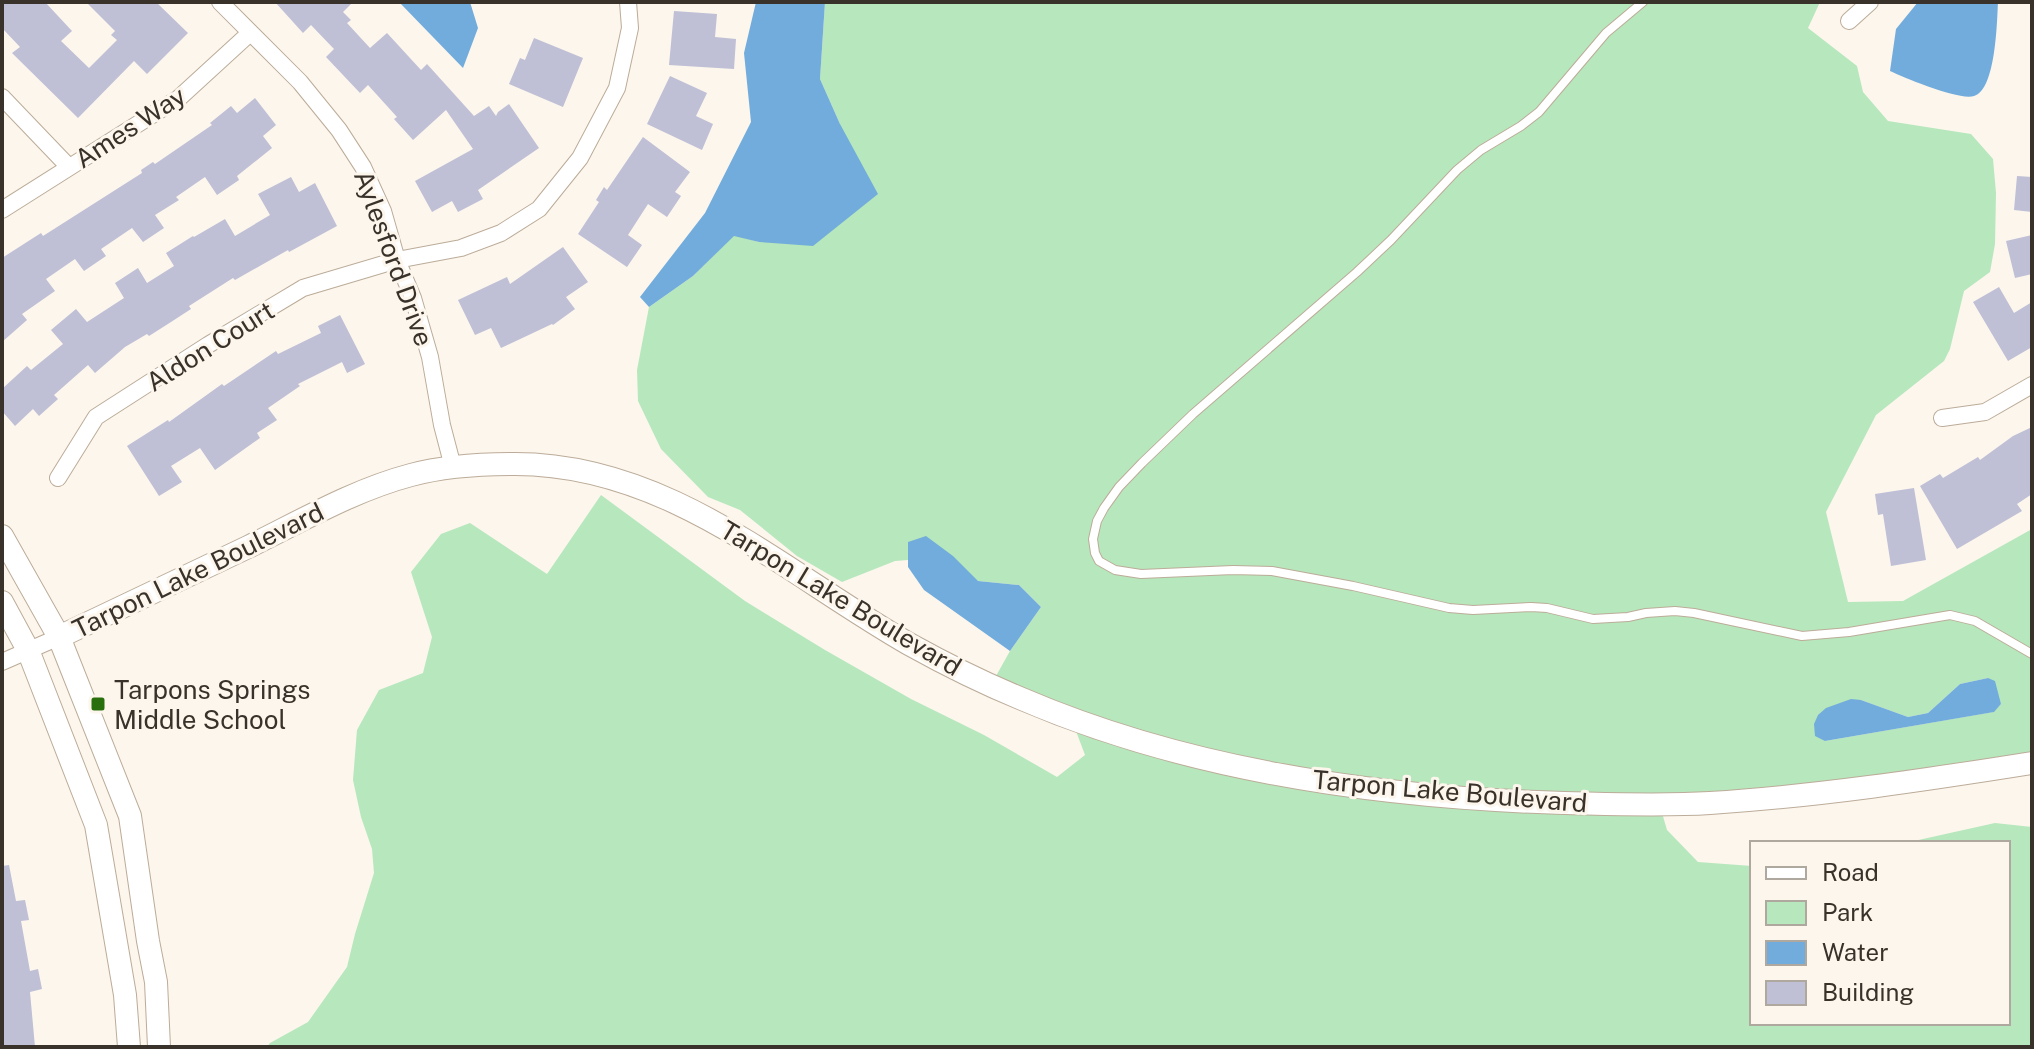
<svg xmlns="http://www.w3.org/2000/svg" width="2034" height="1049" font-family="'Public Sans',sans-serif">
	<rect width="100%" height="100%" fill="#fcf6ed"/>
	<path fill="#b7e7bc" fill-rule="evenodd" d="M825,2H1820L1808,28L1857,66L1863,92L1888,121L1971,134L1993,159L1996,193L1995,244L1990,272L1964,291L1950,349L1944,361L1876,415L1826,512L1848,602L1903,601L2032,529V753C1924,769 1816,787 1707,794C1629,798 1549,794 1471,788C1308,775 1146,746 996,676L1010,651L1041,607L1019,585L978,581L908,542V560L895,561L842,582L797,556L740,510L708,497L661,449L638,401L637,370L649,307L693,276L734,235L759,242L840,124L820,79ZM1988,678L2001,704L1993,712L1825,741L1817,720L1861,700L1908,717L1928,713L1960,684Z
		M601,495L745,601L825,650L911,699L984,735L1057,777L1085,755L1076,731L1165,759L1662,813L1667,830L1698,862L1752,866V1023H2008V843H1905L1995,823L2032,827V1047H267L270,1043L308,1022L347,967L355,934L374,873L372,849L361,817L353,780L357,730L379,690L423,673L432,637L411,572L441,534L470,523L547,574Z"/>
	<path fill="#72acdc" d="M399,2H470L478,28L463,68Z
		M756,2H825L820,79L840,124L878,194L813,246L759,242L734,236L693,276L649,307L640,297L705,213L751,122L744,53Z
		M1918,2H1998C1997,21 1996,90 1974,96C1960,101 1905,78 1890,71L1896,29Z
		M926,536L953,556L978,581L1019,585L1041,607L1010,651L924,590L908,567V542Z
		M1988,678L1995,681L2001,704L1994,712L1825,741L1815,736L1814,724L1818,715L1826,708L1851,699L1861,700L1908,717L1928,713L1960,684Z"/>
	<path fill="#bfbfd6" d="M2,2H45L72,31L61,41L89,68L117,40L111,35L115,31L86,2H156L188,33L147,74L134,61L78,118L12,53L20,47L2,28Z
		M275,2H353L343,12L351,20L347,23L370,48L387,33L421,70L427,64L474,116L489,106L496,116L498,112L509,104L539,148L478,190L483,199L458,212L452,201L432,212L415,181L473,149L446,110L413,140L394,119L397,117L368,85L360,93L326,57L334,49L311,25L303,33Z
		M674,11L717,14L715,37L736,39L734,69L669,65Z
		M534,38L583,58L563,107L509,84L520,58L525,60Z
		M670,76L707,93L696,116L713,124L702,150L647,124Z
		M255,98L276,125L263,136L272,148L237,176L239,180L217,195L205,177L176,197L179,200L155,215L164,228L143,242L132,228L101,249L106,256L84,271L75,259L46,279L55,291L22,314L27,320L2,342V258L41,233L43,236L142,173L141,170L153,162L155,164L212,125L210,123L231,106L237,113Z
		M643,137L690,172L675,192L681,196L667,217L648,204L628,235L642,245L627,267L578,234L599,202L596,200L604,187L607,190Z
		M2017,176L2032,177V212L2014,210Z
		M291,177L299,192L315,183L337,226L289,252L288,250L235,280L233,278L189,306L191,309L171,322L149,336L147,334L125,347L95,373L88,365L54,395L58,399L39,416L33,409L15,426L2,411V389L27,366L31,370L63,344L51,330L76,309L87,322L124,298L115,283L138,268L147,283L174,266L166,253L193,236L194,237L225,219L235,236L270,215L258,194Z
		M2032,235V274L2015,278L2006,241Z
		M563,247L588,282L566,297L575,309L553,325L552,324L501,348L491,328L475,335L458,300L507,277L510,284Z
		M1999,287L2014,313L2032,302V347L2008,361L1973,302Z
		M340,315L365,364L347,373L342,362L298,384L300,386L268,408L277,420L257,433L260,438L215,470L200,448L171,466L182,482L159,496L127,446L168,420L169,422L222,384L224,386L276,351L278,354L321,333L318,326Z
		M2032,427V494L2017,504L2022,511L1957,549L1920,486L1940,474L1943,478L1978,457L1980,460L2013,436Z
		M1914,488L1926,560L1891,566L1883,514L1878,515L1875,494Z
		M9,865L16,901L25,900L29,920L21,921L30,971L38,969L42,989L30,992L35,1047H2V866Z"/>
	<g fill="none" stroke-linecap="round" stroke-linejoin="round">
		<defs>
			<path id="lane" d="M1643,2L1606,33L1539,112L1521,126L1481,150L1457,170L1391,240L1357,272L1193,414L1142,463L1119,487L1104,508L1097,521L1093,539L1095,553L1099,561L1115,570L1141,574L1233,570L1272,571L1353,586L1449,608L1473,610L1531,607L1547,608L1593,619L1628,617L1646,613L1675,611L1694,613L1802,636L1849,632L1950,615L1975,621L2032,654"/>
			<path id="street" d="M220,2L300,82L339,130L363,167L383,211L397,260L413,298L430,357L442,425L453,467
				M1849,21L1870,2
				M2,97L69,167
				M2,210L179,98L250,33
				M1942,418L1985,412L2032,385
				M58,478L96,417L208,345L303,288L397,260L461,248L501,233L539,209L580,158L617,88L630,28L628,2
				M2,662L59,637"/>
			<path id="secondary" d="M2,536L59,637L130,816L148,941L156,982L159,1047
				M2,602L28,650L96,825L125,995L129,1047
				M59,637C122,607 185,577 248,547C301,521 354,490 411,475C444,466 481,464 515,464C669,464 783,572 909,644C945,664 983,683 1022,699C1190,771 1382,798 1564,803C1612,804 1662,806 1710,803C1818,796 1925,780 2032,763"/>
		</defs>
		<use href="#lane" stroke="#bcac99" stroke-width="10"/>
		<use href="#street" stroke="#bcac99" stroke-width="18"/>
		<use href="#secondary" stroke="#bcac99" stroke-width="24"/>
		<use href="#lane" stroke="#fff" stroke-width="8"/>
		<use href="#street" stroke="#fff" stroke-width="16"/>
		<use href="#secondary" stroke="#fff" stroke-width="22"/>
	</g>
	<rect fill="#2a6f0d" stroke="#fcf6ed" stroke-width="3" x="90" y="696" width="16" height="16" rx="4"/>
	<g text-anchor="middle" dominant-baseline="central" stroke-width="6" stroke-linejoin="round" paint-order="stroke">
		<g font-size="26" fill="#39322a" stroke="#fcf6ed">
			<text transform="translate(130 127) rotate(-33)">Ames Way</text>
			<text transform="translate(394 258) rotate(70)">Aylesford Drive</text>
			<text transform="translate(210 346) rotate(-32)">Aldon Court</text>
			<text transform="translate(198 570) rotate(-26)">Tarpon Lake Boulevard</text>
			<text transform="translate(841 598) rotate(31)">Tarpon Lake Boulevard</text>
			<text transform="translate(1450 791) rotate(5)">Tarpon Lake Boulevard</text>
		</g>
		<g font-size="26" fill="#39322a" stroke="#fcf6ed" text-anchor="start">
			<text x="114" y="689">Tarpons Springs<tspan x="114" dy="30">Middle School</tspan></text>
		</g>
	</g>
	<rect width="2034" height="1049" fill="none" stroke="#39322a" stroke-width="8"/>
	<rect x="1750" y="841" width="260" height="184" fill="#fcf6ed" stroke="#aea89f" stroke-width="2"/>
	<rect x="1766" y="867" width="40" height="12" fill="#ffffff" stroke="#aea89f" stroke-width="2"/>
	<text x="1822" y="881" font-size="24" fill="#39322a">Road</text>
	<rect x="1766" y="901" width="40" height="24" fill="#b7e7bc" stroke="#aea89f" stroke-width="2"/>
	<text x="1822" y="921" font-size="24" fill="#39322a">Park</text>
	<rect x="1766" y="941" width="40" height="24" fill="#72acdc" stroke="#aea89f" stroke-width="2"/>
	<text x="1822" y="961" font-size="24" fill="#39322a">Water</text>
	<rect x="1766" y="981" width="40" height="24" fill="#bfbfd6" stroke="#aea89f" stroke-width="2"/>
	<text x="1822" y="1001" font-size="24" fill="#39322a">Building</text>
</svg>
